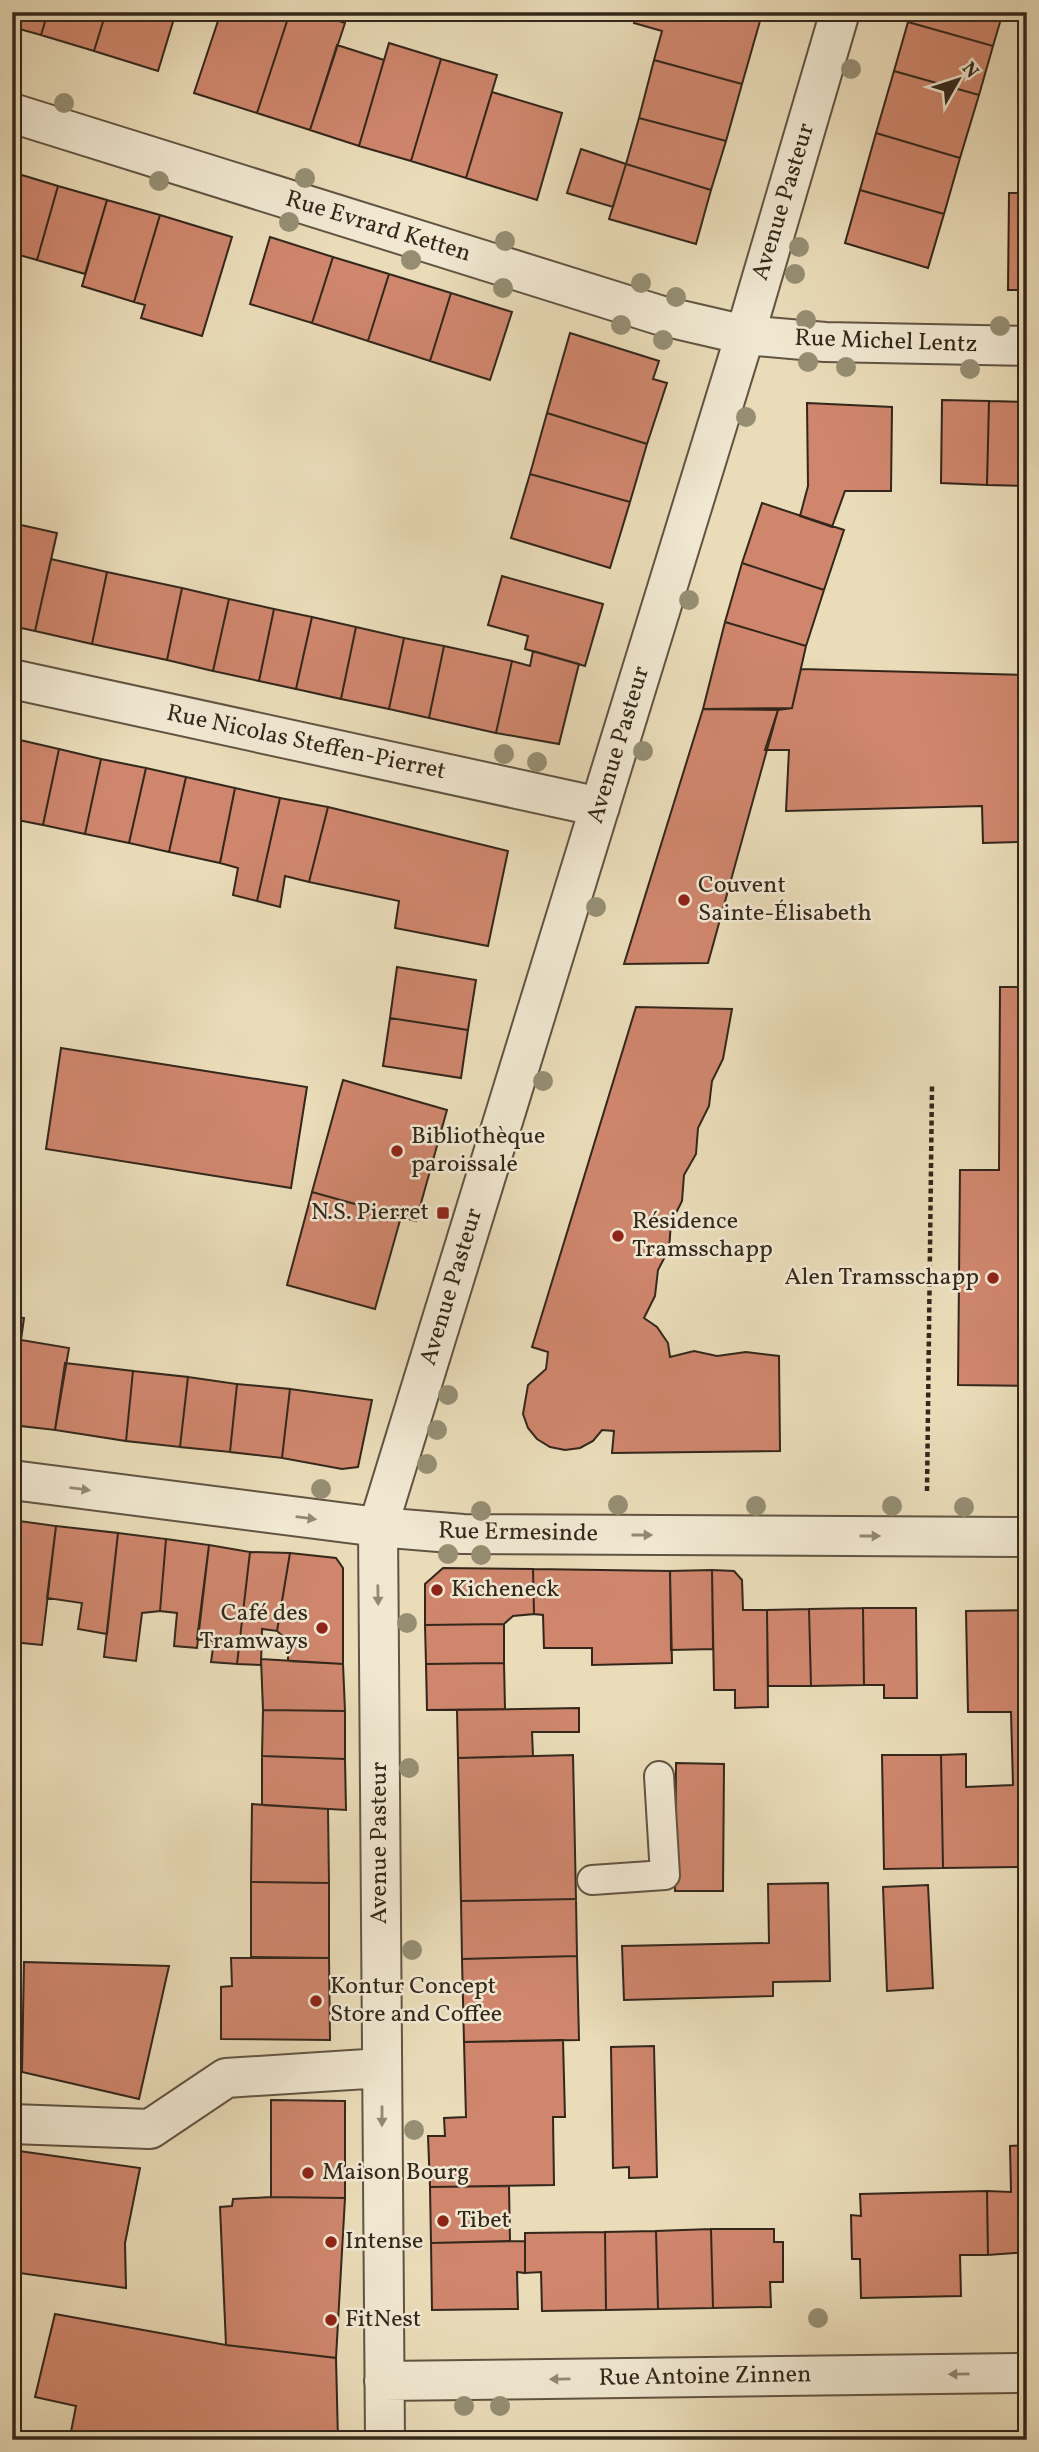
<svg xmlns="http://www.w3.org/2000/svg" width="1039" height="2452" font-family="Vollkorn,serif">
	<rect width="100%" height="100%" fill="#eadcb9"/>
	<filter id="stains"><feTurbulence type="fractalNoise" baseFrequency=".00286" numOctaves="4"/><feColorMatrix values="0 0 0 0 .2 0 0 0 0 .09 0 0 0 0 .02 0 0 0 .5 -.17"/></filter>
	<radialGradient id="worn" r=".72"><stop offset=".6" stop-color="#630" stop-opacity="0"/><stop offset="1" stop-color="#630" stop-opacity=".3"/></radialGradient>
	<path fill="#cf866d" stroke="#33271b" stroke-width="2" d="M12,12H48L41,35L12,27Z
		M48,12H106L94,51L41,35Z
		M106,12H176L158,71L94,51Z
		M221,12H290L257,113L194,93Z
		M290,12H312L345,23L310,130L257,113Z
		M637,12L762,14L742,84L654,60L662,31L634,23Z
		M911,12H1003L993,46L908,22Z
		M908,22L993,46L979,95L894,71Z
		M389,43L441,59L411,161L359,146Z
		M337,45L384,60L359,146L310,130Z
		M441,59L497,75L466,178L411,161Z
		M654,60L742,84L726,141L639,118Z
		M894,71L979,95L960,158L876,133Z
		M492,92L562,113L537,200L466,178Z
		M639,118L726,141L711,190L626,164Z
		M876,133L960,158L944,214L860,190Z
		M581,149L626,164L613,207L567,193Z
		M626,164L711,190L696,244L609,219Z
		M12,172L58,186L37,260L12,253Z
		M58,186L107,200L85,274L37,260Z
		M860,190L944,214L928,268L845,243Z
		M1009,193H1027V290H1008Z
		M107,200L160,215L134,302L82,286Z
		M160,215L232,237L202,336L141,318L145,305L134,302Z
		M270,237L333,257L312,323L250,304Z
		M333,257L389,274L368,341L312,323Z
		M389,274L451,293L430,361L368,341Z
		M451,293L512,312L490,380L430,361Z
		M570,333L659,361L653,379L667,383L647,444L547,413Z
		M942,400L989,401L987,485L941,483Z
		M989,401L1027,402V486L987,485Z
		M807,403L892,407L891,491H845L832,527L800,516L808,486Z
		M547,413L647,444L630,502L530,474Z
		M530,474L630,502L610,568L511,538Z
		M762,503L844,530L824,590L742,563Z
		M12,523L57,533L35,631L12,626Z
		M51,559L107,572L92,644L35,631Z
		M742,563L824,590L806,646L725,622Z
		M107,572L182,588L167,660L92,644Z
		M502,576L603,604L585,666L525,649L528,636L488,625Z
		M182,588L229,599L213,671L167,660Z
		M229,599L274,609L259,681L213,671Z
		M274,609L312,617L296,689L259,681Z
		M312,617L356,627L341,699L296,689Z
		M725,622L806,646L792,708L703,709Z
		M356,627L404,638L389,709L341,699Z
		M404,638L444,646L429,718L389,709Z
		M444,646L512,661L496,733L429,718Z
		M533,651L579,664L559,744L496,733L512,661L530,666Z
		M801,669L1027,675V871L1022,842L983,843L982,806L786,811L789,750H765L778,710L792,708Z
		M703,709L778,710L708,963L624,964Z
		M12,739L20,740L12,776Z
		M20,740L59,749L43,825L12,819V776Z
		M59,749L101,759L85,834L43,825Z
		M101,759L146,768L129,843L85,834Z
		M146,768L186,777L169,852L129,843Z
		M186,777L235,788L220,863L169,852Z
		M235,788L280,798L257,901L233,895L238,868L220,863Z
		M280,798L328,807L309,882L285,876L280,907L257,901Z
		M328,807L508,851L488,946L395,928L399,901L309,882Z
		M397,967L476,980L468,1030L390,1018Z
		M1000,987H1027V1386L958,1385L960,1170H999Z
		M636,1007L732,1009L723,1059L712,1081L709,1106L698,1128L696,1154L684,1175L682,1201L671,1223L669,1249L658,1270L655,1296L644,1318L657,1327L668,1343L670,1357L694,1351L717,1356L746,1352L779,1356L780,1451L612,1453L614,1431L602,1430L593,1441L580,1448L565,1450L550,1447L537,1439L528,1428L523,1414L528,1385L546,1369L548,1352L532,1347Z
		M390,1018L468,1030L461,1078L383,1066Z
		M61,1048L307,1087L291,1188L46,1149Z
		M343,1080L447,1110L416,1221L312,1192Z
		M312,1192L401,1217L375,1309L287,1285Z
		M12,1316L24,1318L21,1340L69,1348L55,1430L12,1425Z
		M65,1363L133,1371L126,1441L55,1430Z
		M133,1371L188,1377L180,1447L126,1441Z
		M188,1377L237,1384L230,1452L180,1447Z
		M237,1384L290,1389L282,1458L230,1452Z
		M290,1389L372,1400L358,1467L342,1469L282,1458Z
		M12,1520L56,1526L42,1645L12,1642Z
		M56,1526L118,1533L107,1634L78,1629L82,1603L47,1598Z
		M118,1533L166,1539L160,1611L142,1613L136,1661L104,1657Z
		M166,1539L209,1545L197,1648L174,1646L177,1613L160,1611Z
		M209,1545L250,1552L237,1664L211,1662L214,1641L197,1639Z
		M250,1552L290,1553L277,1631L262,1629L261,1665L237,1664Z
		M290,1553L336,1558L343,1568V1664L288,1661V1641L277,1631Z
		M443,1568L533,1569L534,1614L513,1616L504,1624L425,1625V1584Z
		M533,1569L670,1571L672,1663L592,1665V1648H544L543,1615L534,1614Z
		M712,1570L734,1571L742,1580L743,1610H767L768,1707L735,1708V1690H714Z
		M712,1570L713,1649L671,1650L670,1571Z
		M863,1608H916L917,1698H884V1685H864Z
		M863,1608L864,1685L811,1686L809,1609Z
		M809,1609L811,1686H768L767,1610Z
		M1027,1610V1867L943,1868L941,1755L966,1754V1787L1013,1785L1011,1712H968L966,1611Z
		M504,1624V1663L426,1664L425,1625Z
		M261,1659L343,1664L345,1711L263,1710Z
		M504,1663L505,1709L427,1710L426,1664Z
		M579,1708V1732H532L533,1756L458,1758L457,1710Z
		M263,1710L345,1711V1759L262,1756Z
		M12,1713L21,1714L14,1759H12Z
		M573,1755L576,1899L461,1901L458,1758Z
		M882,1755H941L943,1868L884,1869Z
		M262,1756L345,1759L346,1810L262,1805Z
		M676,1763L724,1764L723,1891H675Z
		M252,1804L328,1809L329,1883L251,1882Z
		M251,1882L329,1883V1958L251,1957Z
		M828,1883L830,1981L773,1982V1996L624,2000L622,1946L769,1943L768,1884Z
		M928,1885L933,1988L887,1991L883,1887Z
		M576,1899L577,1956L462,1959L461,1901Z
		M577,1956L579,2040L464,2042L462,1959Z
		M231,1958H329L330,2040L221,2039V1987L232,1986Z
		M24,1962L169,1966L139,2099L22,2072Z
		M563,2040L565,2117H553L554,2185L430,2187L428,2136H445L444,2118L466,2117L464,2042Z
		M654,2046L657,2177L629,2178V2167L613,2168L611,2047Z
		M271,2100L345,2101V2198L271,2197Z
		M1027,2145V2252L988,2255L987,2191L1011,2192L1010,2146Z
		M12,2150L140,2168L125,2243L126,2288L12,2272Z
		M509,2186L510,2241L431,2243L430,2187Z
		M987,2191L988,2255H960L961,2296L861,2298L860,2259H852L851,2215L861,2216L860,2194Z
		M271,2197L345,2198L336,2358L226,2345L220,2207L232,2206L233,2199Z
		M711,2229L713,2308L658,2309L656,2231Z
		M711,2229H774V2242H783V2282H770L771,2307L713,2308Z
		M656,2231L658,2309L606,2310L605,2232Z
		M605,2232L606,2310L542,2311L541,2272L525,2273V2233Z
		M525,2241V2273L517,2272L518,2309L432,2310L431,2243Z
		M55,2314L226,2345L336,2358L338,2440H87L70,2437L76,2406L35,2397Z"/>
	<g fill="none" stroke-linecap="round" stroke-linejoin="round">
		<defs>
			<path id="service" d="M592,1880L665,1875L659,1776"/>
			<path id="minor" d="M12,113L659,315L745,335L825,342L1027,346
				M12,679L600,807
				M12,1480L378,1527L463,1534L1027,1537
				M12,2124L150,2129L226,2078L382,2068
				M384,2381L1027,2373
				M385,2440L378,1527L745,335L840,12"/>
		</defs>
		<use href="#service" stroke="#615442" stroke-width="32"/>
		<use href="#minor" stroke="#615442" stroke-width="42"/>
		<path stroke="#33271b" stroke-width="4.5" stroke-dasharray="5 3.5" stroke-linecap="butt" d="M927,1491L932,1086"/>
		<use href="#service" stroke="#f1e8d2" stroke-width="28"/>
		<use href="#minor" stroke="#f1e8d2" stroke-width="38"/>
	</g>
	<g fill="#968e73">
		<circle cx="851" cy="69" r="10"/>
		<circle cx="64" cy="103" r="10"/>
		<circle cx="305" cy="178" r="10"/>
		<circle cx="159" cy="181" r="10"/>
		<circle cx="289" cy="222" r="10"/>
		<circle cx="505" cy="241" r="10"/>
		<circle cx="799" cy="247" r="10"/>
		<circle cx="411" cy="260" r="10"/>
		<circle cx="795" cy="274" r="10"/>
		<circle cx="641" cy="283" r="10"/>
		<circle cx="503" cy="288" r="10"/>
		<circle cx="676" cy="297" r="10"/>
		<circle cx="806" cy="320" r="10"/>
		<circle cx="621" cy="325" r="10"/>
		<circle cx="1000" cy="326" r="10"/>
		<circle cx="663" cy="340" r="10"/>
		<circle cx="808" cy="362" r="10"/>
		<circle cx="846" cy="367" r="10"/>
		<circle cx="970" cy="369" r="10"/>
		<circle cx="746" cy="417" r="10"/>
		<circle cx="689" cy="600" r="10"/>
		<circle cx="643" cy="751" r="10"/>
		<circle cx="504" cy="754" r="10"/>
		<circle cx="537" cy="762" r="10"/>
		<circle cx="596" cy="907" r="10"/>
		<circle cx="543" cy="1081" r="10"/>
		<circle cx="448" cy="1395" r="10"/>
		<circle cx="437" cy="1430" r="10"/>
		<circle cx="427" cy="1464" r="10"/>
		<circle cx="321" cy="1489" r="10"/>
		<circle cx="618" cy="1505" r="10"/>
		<circle cx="756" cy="1506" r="10"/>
		<circle cx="892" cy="1506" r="10"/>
		<circle cx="964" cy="1507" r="10"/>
		<circle cx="481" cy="1511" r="10"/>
		<circle cx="448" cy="1554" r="10"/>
		<circle cx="481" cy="1555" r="10"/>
		<circle cx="407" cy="1623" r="10"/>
		<circle cx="409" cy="1768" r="10"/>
		<circle cx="412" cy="1950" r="10"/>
		<circle cx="414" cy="2130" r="10"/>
		<circle cx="818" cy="2318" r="10"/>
		<circle cx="464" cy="2406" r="10"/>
		<circle cx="500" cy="2406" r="10"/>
	</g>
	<defs><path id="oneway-solid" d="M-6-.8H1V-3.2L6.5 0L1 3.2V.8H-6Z" transform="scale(1.75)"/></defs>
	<g fill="#928876">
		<use href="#oneway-solid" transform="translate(80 1489) rotate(7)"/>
		<use href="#oneway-solid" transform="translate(306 1518) rotate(7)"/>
		<use href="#oneway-solid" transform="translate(642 1535)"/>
		<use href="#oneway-solid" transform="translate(870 1536)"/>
		<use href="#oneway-solid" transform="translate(378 1595) rotate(89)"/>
		<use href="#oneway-solid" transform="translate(382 2116) rotate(90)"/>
		<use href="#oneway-solid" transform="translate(959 2374) rotate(179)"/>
		<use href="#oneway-solid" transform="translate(560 2379) rotate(179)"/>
	</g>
	<g fill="#8f2418" stroke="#f1e8d2" stroke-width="2.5">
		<circle cx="684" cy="900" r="7"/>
		<circle cx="397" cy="1151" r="7"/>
		<rect x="436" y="1206" width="14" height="14" rx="3.5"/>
		<circle cx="618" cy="1236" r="7"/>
		<circle cx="993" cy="1278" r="7"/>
		<circle cx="437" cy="1590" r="7"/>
		<circle cx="322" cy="1628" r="7"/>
		<circle cx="316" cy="2001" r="7"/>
		<circle cx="308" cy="2173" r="7"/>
		<circle cx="443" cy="2221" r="7"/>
		<circle cx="331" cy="2242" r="7"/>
		<circle cx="331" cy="2320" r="7"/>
	</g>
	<g text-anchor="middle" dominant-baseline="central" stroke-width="5" stroke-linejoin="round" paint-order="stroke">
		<g font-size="24" fill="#33271b" stroke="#f1e8d2">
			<text transform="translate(784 202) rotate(-73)">Avenue Pasteur</text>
			<text transform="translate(378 227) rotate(17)">Rue Evrard Ketten</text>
			<text transform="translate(886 342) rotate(2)">Rue Michel Lentz</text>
			<text transform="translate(306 743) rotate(12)">Rue Nicolas Steffen-Pierret</text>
			<text transform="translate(619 745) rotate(-73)">Avenue Pasteur</text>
			<text transform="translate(452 1287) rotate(-73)">Avenue Pasteur</text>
			<text transform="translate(518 1533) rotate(1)">Rue Ermesinde</text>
			<text transform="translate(380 1843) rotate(-90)">Avenue Pasteur</text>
			<text transform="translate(705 2377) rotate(-1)">Rue Antoine Zinnen</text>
		</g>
		<g font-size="24" fill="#33271b" stroke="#f1e8d2" text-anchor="start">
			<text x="698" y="886">Couvent<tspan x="698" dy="28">Sainte-Élisabeth</tspan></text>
			<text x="411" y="1137">Bibliothèque<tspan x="411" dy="28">paroissale</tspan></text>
			<text x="429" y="1213" text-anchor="end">N.S. Pierret</text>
			<text x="632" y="1222">Résidence<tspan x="632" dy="28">Tramsschapp</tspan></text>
			<text x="979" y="1278" text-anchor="end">Alen Tramsschapp</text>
			<text x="451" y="1590">Kicheneck</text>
			<text x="308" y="1614" text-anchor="end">Café des<tspan x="308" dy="28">Tramways</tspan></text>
			<text x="330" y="1987">Kontur Concept<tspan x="330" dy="28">Store and Coffee</tspan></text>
			<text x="322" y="2173">Maison Bourg</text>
			<text x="457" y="2221">Tibet</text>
			<text x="345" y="2242">Intense</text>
			<text x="345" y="2320">FitNest</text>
		</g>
	</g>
	<rect width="1039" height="2452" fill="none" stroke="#eadcb9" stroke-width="42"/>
	<rect x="14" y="14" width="1011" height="2424" fill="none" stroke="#33271b" stroke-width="3.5"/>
	<rect x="21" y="21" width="997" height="2410" fill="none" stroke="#33271b" stroke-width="2"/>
	<g transform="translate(958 80) rotate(51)" stroke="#f1e8d2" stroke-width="5" paint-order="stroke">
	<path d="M0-5L12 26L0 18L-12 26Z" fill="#33271b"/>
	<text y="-10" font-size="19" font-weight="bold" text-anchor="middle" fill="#33271b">N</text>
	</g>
	<rect width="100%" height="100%" filter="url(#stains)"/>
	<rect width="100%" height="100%" fill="url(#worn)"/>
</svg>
